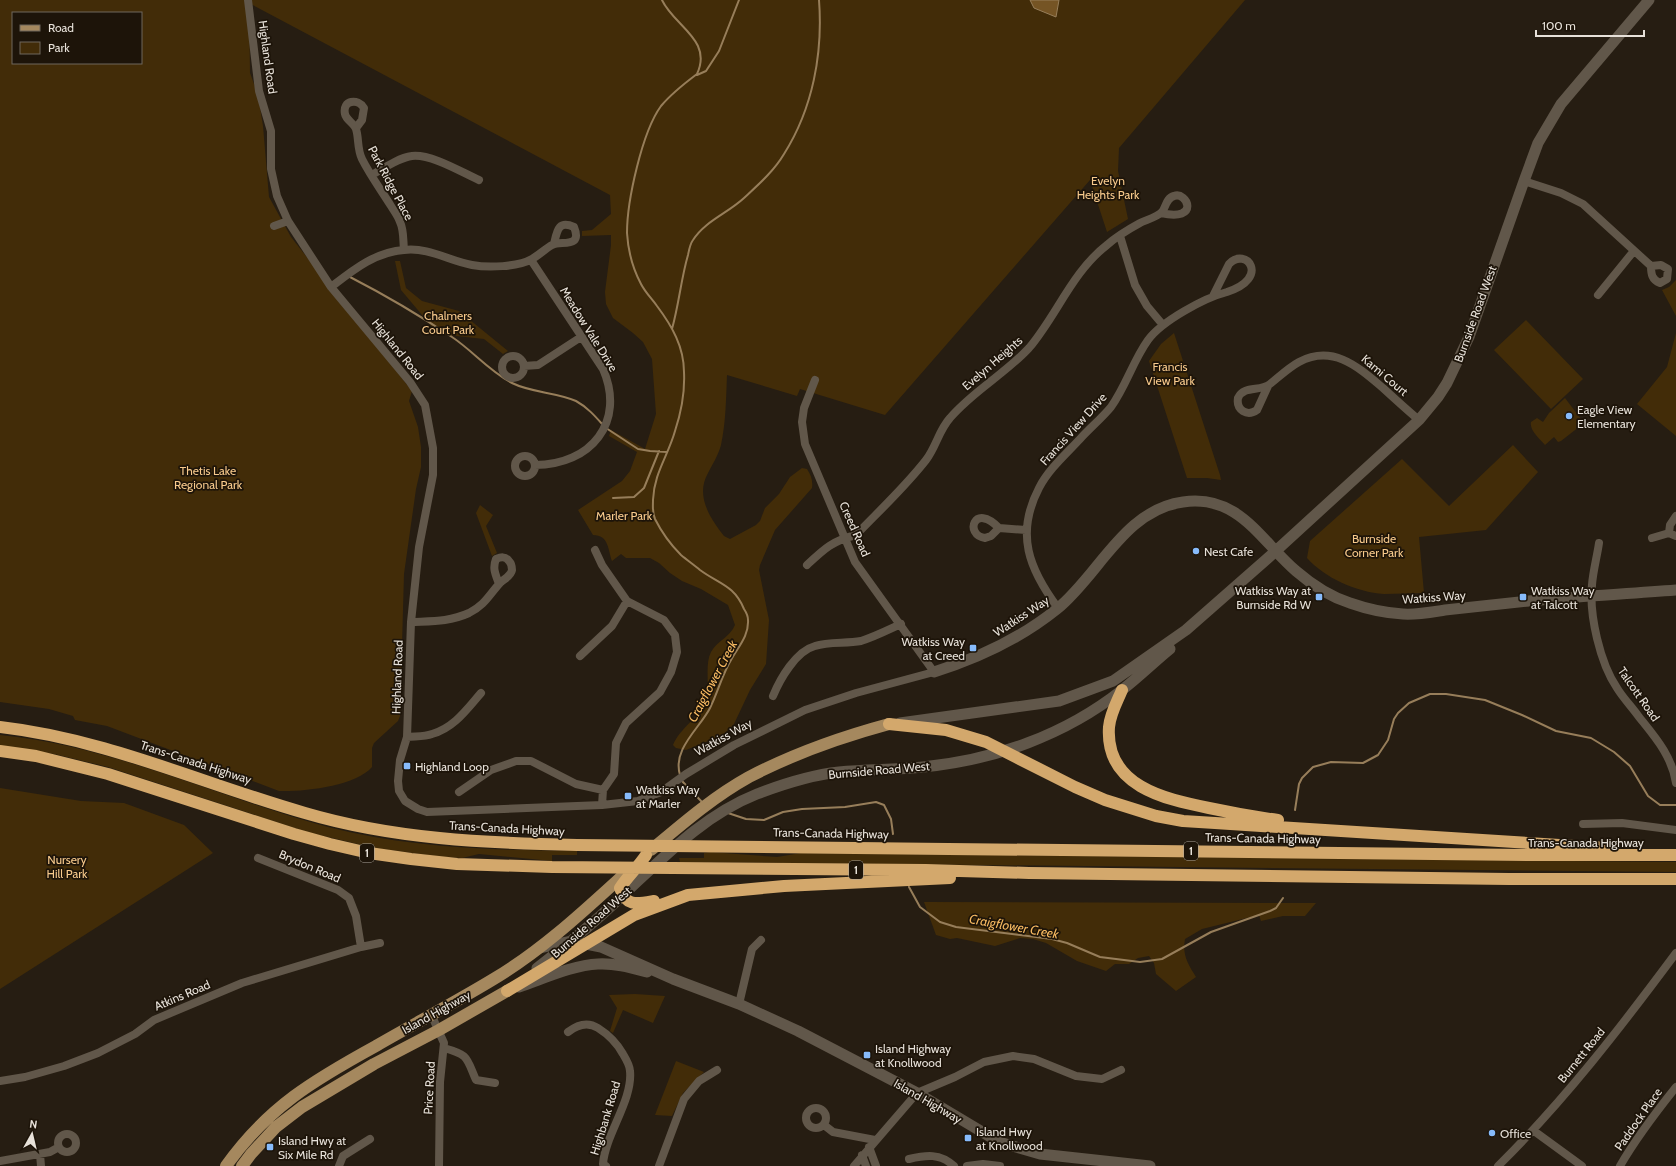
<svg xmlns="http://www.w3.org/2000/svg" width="1676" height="1166" font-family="Cabin,sans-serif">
	<rect width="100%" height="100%" fill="#261d12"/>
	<path fill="#422c08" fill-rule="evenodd" d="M0,0H1245L1119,148L1118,171L1128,219L1107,232L1090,180L885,415L800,389L797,396L727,375C726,398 726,422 721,445C718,456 713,463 708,473C695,496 710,518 724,536L730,539L756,525L760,521L765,508L779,494L790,477L802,468L807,469C811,475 813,480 812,488L775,530L760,565L759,570L769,620L766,664L750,690L734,724L723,735L686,750L676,748L673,745C680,728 699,718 705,701C711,686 704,666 711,652C717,641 730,637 735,625L728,605L701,589L682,581L670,573L659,563L650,558H626L621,554L612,561C608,550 609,535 593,535L578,510L622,481L630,471L637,452L609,436L611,430L645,449L656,414L652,359L643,342L633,333L613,318L606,304L605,292L611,245V235L582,236V231L592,230L611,214L610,195L249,3L250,73L258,95L263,126L269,197L291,237L412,391L409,401L418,427L421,447V467L416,489L404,574L400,716L398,721L374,743L372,748V767C356,786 303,792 279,791L107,726L75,720L73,716L49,709L0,702ZM13,13H141V63H13Z
		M395,261H400L406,288L422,301L459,311L508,351L503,354L484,339L438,334L401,290Z
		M1676,280V316L1662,290L1669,287Z
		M1526,320L1583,379L1551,409L1494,350Z
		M1174,333L1220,475L1221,480L1207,478H1187L1149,361L1161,344Z
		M1676,333V436L1637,404L1667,367Z
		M1565,398L1584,423L1561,441L1558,442L1554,437L1545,445C1540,439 1529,430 1531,422L1537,418L1543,422L1549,413Z
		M1513,445L1538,472L1486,530L1419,537L1424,593C1411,593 1397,594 1384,594C1356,592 1325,578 1307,558L1310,541L1402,459L1449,506Z
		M480,505L493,515L486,526L497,553L492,556L476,513Z
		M0,735C114,746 219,798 328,827C409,848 493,850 577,851V855H552V861L479,854L462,858L443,857L374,848L307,832L108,767L54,754L0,746Z
		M0,788L81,801L124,803L184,825L213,853L0,989Z
		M710,852L777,857L801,853L1676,862V872L680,862L679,858H704V853Z
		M924,902L1316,903L1305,916H1283L1261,921L1259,915L1202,929L1185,939C1182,955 1188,964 1196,977L1176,991L1156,974L1154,963L1149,956L1138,958L1129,964H1115L1106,971L1077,961L1046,943L1033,939L1020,938L995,946L957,938L950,939L936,935Z
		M635,994L665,996L653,1023L623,1010L613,1033L610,1031L617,1008L609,995Z
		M676,1061L704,1072L683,1093L672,1116L655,1115Z"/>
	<path fill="#755424" stroke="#977e5a" d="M1030,0H1059L1056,17L1034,8Z"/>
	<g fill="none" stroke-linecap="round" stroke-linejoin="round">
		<path stroke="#977e5a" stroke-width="2" d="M662,0C674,26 713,40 697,74C685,83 671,94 661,106C642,132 627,201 627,233C628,249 633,269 641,284C645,292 652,299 657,306C672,326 684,347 684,372C685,392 681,413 675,431C668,456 654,473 653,500C653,507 652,512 655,519C661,531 671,545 681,555C687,560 694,565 700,570C719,584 734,585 744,609C746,612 748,616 748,620C749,636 738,647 731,660C722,675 718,692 710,708C700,728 672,749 680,775
			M697,75L706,71L719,51L739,0
			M350,277C385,295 419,315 452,337C473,351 489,371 512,383C532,393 556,392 576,401C587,407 595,416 603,425
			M672,329C679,304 681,279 688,255C689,250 690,244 693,240C705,221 728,213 744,198C758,185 774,171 784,154C813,108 823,53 819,0
			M606,428L638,449L650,451L667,452
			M613,498L634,497L644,488L659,451
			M682,781L702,802
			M1295,810L1299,784L1302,778L1313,767L1331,762L1363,763L1378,755L1388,740L1394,719L1398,713L1409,703L1430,694H1446L1485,700L1522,715L1556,731L1591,738L1614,752L1630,766L1648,796L1660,805H1676
			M728,813L746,819L764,820L783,812L802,809L845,807L876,802L884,805L891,819L893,834
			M909,887L920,907L940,922L956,927L1052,939L1067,943L1100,957L1140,962L1162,959L1211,932L1270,911L1276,908L1283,898"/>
		<path stroke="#61574a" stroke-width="8" d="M248,0L259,91L271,131V169L277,196L288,221L331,287L410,382L425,405L433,448V475L419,547L411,622L407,737L400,760L398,781L399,791L405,801L418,809L427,812L602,805L638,801L661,792L686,774L734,745L805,710L856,693L934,672L855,562L805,444L802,422L804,408L815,380
			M356,128L362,120L364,108C358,98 342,100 345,114C346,120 354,123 356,129C359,138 357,149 362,159C370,175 381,190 391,206C394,211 398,216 400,222C404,230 403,241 404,249
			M372,175C384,168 398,158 412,156C432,154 461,172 479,180
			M1524,181L1561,193L1583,204L1651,266L1661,265L1668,269L1667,279L1660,283C1652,280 1651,274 1651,266
			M274,226L288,221
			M1120,236L1135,285L1147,306L1163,325
			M531,260L603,369C626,422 591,465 535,465
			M331,287C353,270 375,252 404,250C429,247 449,261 472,265C488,268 518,267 532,259C539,255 545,249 552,245C560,240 583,249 574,227C558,220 557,231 554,244
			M1598,295L1633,252
			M502 367a11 11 0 1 1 22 0a11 11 0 1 1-22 0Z
			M524,366L538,365L581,337
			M1268,386L1257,410C1247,417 1236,410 1238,398C1244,385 1260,392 1270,384C1279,377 1288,368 1299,362C1333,344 1358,367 1383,388C1395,399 1407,410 1419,420
			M515 466a10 10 0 1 1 20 0a10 10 0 1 1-20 0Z
			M999,528L991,536L985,538C964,535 974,502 999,528L1026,530
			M1669,533L1670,525L1676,516
			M1652,538L1669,533L1676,536
			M1599,543C1597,557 1593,571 1592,585C1589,615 1600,663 1617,688C1623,698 1632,707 1639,717C1655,737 1672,756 1676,783
			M595,550L602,565L627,601L664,620L675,635L677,652L671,672L660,692L626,723L616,743L614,774L603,790L602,805
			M807,565C824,549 832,541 856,535C879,511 905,487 926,460C936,447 939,430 950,418C973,391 1005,374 1029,348C1057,315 1072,272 1107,245C1117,236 1129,229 1140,223C1146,220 1157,217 1162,212C1166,207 1166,198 1174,196C1187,191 1201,222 1161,213
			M1058,608C1029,569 1015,534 1039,488C1048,470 1066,454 1080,439C1090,428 1102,418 1111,407C1126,386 1133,361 1148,340C1162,321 1204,298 1227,292C1271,278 1246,246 1229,264L1213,296
			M411,622C432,621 449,622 469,613C485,605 489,595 500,583C504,579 511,576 512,570C512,567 511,563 509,561C505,556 501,557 496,559C492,569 496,575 499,584
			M580,656L612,626L627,601
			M773,696C780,679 796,651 815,646C829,641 846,644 861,641C874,637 888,630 901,624
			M407,737C415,736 424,737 432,734C454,728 467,709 481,693
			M459,792L491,770L516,761H531L576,784L603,790
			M1583,824L1622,823L1676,830
			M258,858L338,890L349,898L356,916L361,947
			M739,1004L752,949L761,940
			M431,1014L444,1043L440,1082L439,1166
			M568,1032C577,1025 587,1021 598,1028C609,1035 617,1043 623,1054C626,1059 630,1066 630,1071C633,1100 605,1135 603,1164L606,1166
			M444,1048C469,1055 466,1057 476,1080L495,1083
			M0,1081L25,1077L64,1066L98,1053L135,1034L154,1020L242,983L361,947L380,943
			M806 1118a10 10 0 1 1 20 0a10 10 0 1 1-20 0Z
			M824,1125L833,1132L875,1140
			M1534,1131L1582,1166
			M58 1143a9 9 0 1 1 18 0a9 9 0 1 1-18 0Z
			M869,1147L876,1166
			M40,1154L41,1166
			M862,1155L866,1166
			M909,1159C926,1155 940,1153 954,1166
			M0,1161L50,1152L59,1147
			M339,1166L343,1156L370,1139
			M659,1166L684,1099L699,1081L717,1070
			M854,1166L917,1093L955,1077L984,1062L1013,1056L1034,1059L1076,1076L1102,1079L1121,1070
			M967,1166L983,1164L1000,1166
			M1498,1166C1564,1101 1621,1027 1676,953
			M1620,1166C1636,1138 1656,1112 1676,1087"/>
		<path stroke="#61574a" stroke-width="11" d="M934,672C979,658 1021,638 1057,609C1099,575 1124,510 1183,502C1239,494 1260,540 1296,571C1311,584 1331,597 1350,603C1367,609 1385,613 1403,614C1417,615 1432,612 1445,610C1473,607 1501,604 1529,601C1578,596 1627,594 1676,590
			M900,723L1059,701L1113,681L1186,630L1268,558L1419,420L1438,397L1447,383L1469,337L1524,181L1538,143L1561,104L1649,0
			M540,948L571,941L601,947L673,979L739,1004L798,1031L917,1093L999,1142L1040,1154L1150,1166
			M537,968C567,945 596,921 623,895C665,856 704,815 757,794C783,784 812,775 839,772C867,769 895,770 923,767C995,760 1065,735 1122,690C1139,677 1154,662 1170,649
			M519,987C543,979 573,965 598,964C615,963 632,968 647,972"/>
		<path stroke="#a5885e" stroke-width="12" d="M651,850C682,824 713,797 749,777C793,754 841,737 889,724
			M226,1166C268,1107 314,1080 376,1046C414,1024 454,1003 492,980C543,950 587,908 631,868
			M242,1166L251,1154L276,1127L302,1107L374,1064L439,1030L507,991"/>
		<path stroke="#d3a86c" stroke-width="12" d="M1122,690C1117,702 1110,714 1109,727C1105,786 1164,799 1209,808C1232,813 1255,817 1278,820
			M889,724L946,730L986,742L1075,787L1105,800L1156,816L1183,821L1215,823L1607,848
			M0,727C106,739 203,784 305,813C393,839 485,843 577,845L1529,855H1676
			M0,751L36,756L108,774L294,834L330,844L369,853L411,859L457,864L552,867L926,870L1029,873L1509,879H1676
			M646,855C638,867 628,876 620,888C626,907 637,904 654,901
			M507,991L634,915L688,895L784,886L950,878"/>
	</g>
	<g fill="#87bbfb" stroke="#1d1409" stroke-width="1.5">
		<circle cx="1569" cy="416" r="4"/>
		<circle cx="1196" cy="551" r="4"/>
		<rect x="1315" y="593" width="8" height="8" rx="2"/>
		<rect x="1519" y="593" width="8" height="8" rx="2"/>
		<rect x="969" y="644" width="8" height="8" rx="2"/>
		<rect x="403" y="762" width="8" height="8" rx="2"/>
		<rect x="624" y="792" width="8" height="8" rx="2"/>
		<rect x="863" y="1051" width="8" height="8" rx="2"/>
		<circle cx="1492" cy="1133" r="4"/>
		<rect x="964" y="1134" width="8" height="8" rx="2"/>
		<rect x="266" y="1143" width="8" height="8" rx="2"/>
	</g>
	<g text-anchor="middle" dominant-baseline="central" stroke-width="3.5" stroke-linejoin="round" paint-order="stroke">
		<g fill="#1d1409" stroke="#aaa49b" stroke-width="1">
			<rect x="1184" y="842" width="14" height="18" rx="3"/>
			<rect x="360" y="844" width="14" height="18" rx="3"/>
			<rect x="849" y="861" width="14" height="18" rx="3"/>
		</g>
		<g font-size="11" font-weight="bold" fill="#e7e1d9">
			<text x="1191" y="851">1</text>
			<text x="367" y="853">1</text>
			<text x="856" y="870">1</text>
		</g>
		<g font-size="12" fill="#e7e1d9" stroke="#1d1409">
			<text transform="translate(268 57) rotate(82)">Highland Road</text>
			<text transform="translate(391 183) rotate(62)">Park Ridge Place</text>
			<text transform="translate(1475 314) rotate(-70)">Burnside Road West</text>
			<text transform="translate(589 329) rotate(58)">Meadow Vale Drive</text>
			<text transform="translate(398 349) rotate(51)">Highland Road</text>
			<text transform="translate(992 363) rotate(-41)">Evelyn Heights</text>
			<text transform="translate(1385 375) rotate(40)">Kami Court</text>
			<text transform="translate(1073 429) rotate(-48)">Francis View Drive</text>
			<text transform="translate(855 529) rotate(66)">Creed Road</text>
			<text transform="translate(1434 597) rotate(-4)">Watkiss Way</text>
			<text transform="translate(1021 616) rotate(-33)">Watkiss Way</text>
			<text transform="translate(397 677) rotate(-88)">Highland Road</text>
			<text transform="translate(1639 694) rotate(55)">Talcott Road</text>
			<text transform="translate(723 737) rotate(-29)">Watkiss Way</text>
			<text transform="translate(196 762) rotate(18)">Trans-Canada Highway</text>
			<text transform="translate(879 770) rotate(-5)">Burnside Road West</text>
			<text transform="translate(507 828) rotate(3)">Trans-Canada Highway</text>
			<text transform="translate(831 833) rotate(1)">Trans-Canada Highway</text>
			<text transform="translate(1263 838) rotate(1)">Trans-Canada Highway</text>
			<text x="1586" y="842">Trans-Canada Highway</text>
			<text transform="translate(310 866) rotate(23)">Brydon Road</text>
			<text transform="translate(591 922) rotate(-41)">Burnside Road West</text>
			<text transform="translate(182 995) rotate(-23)">Atkins Road</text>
			<text transform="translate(436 1012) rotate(-29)">Island Highway</text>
			<text transform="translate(1581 1055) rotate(-51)">Burnett Road</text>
			<text transform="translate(429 1088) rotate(-87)">Price Road</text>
			<text transform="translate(928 1101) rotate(30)">Island Highway</text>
			<text transform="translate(605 1118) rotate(-73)">Highbank Road</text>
			<text transform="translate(1638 1119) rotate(-55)">Paddock Place</text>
		</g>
		<g font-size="12" fill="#f8ca8c" stroke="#1d1409">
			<text x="1108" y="180">Evelyn<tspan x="1108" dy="14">Heights Park</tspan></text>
			<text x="448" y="315">Chalmers<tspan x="448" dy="14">Court Park</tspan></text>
			<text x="1170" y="366">Francis<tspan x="1170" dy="14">View Park</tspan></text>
			<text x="208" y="470">Thetis Lake<tspan x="208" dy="14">Regional Park</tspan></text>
			<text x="624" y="515">Marler Park</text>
			<text x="1374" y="538">Burnside<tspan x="1374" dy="14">Corner Park</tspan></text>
			<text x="67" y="859">Nursery<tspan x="67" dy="14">Hill Park</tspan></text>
		</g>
		<g font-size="12" fill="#e7e1d9" stroke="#1d1409" text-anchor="start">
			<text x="1577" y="409">Eagle View<tspan x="1577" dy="14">Elementary</tspan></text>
			<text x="1204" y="551">Nest Cafe</text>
			<text x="1311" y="590" text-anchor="end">Watkiss Way at<tspan x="1311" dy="14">Burnside Rd W</tspan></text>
			<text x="1531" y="590">Watkiss Way<tspan x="1531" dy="14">at Talcott</tspan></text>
			<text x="965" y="641" text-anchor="end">Watkiss Way<tspan x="965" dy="14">at Creed</tspan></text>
			<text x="415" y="766">Highland Loop</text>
			<text x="636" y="789">Watkiss Way<tspan x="636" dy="14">at Marler</tspan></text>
			<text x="875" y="1048">Island Highway<tspan x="875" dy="14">at Knollwood</tspan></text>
			<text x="976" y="1131">Island Hwy<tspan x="976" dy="14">at Knollwood</tspan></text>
			<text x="1500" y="1133">Office</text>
			<text x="278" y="1140">Island Hwy at<tspan x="278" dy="14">Six Mile Rd</tspan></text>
		</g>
		<g font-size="13" font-style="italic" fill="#f6b961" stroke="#1d1409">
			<text transform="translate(712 681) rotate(-62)">Craigflower Creek</text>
			<text transform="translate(1014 926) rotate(10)">Craigflower Creek</text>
		</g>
	</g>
	<rect x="12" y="12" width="130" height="52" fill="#1d1409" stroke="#6e665c"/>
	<rect x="20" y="25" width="20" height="6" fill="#a5885e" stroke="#6e665c"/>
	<text x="48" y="32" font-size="12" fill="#e7e1d9">Road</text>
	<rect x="20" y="42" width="20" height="12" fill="#422c08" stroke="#6e665c"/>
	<text x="48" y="52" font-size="12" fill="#e7e1d9">Park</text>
	<g transform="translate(32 1134) rotate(8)" stroke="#1d1409" stroke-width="3" paint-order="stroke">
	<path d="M0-3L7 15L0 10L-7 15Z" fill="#e7e1d9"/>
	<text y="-6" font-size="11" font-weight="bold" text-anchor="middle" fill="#e7e1d9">N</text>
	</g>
	<path d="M1536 30v6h108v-6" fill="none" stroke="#e7e1d9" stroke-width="2"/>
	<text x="1542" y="30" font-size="12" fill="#e7e1d9" stroke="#1d1409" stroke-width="3" paint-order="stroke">100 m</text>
</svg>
